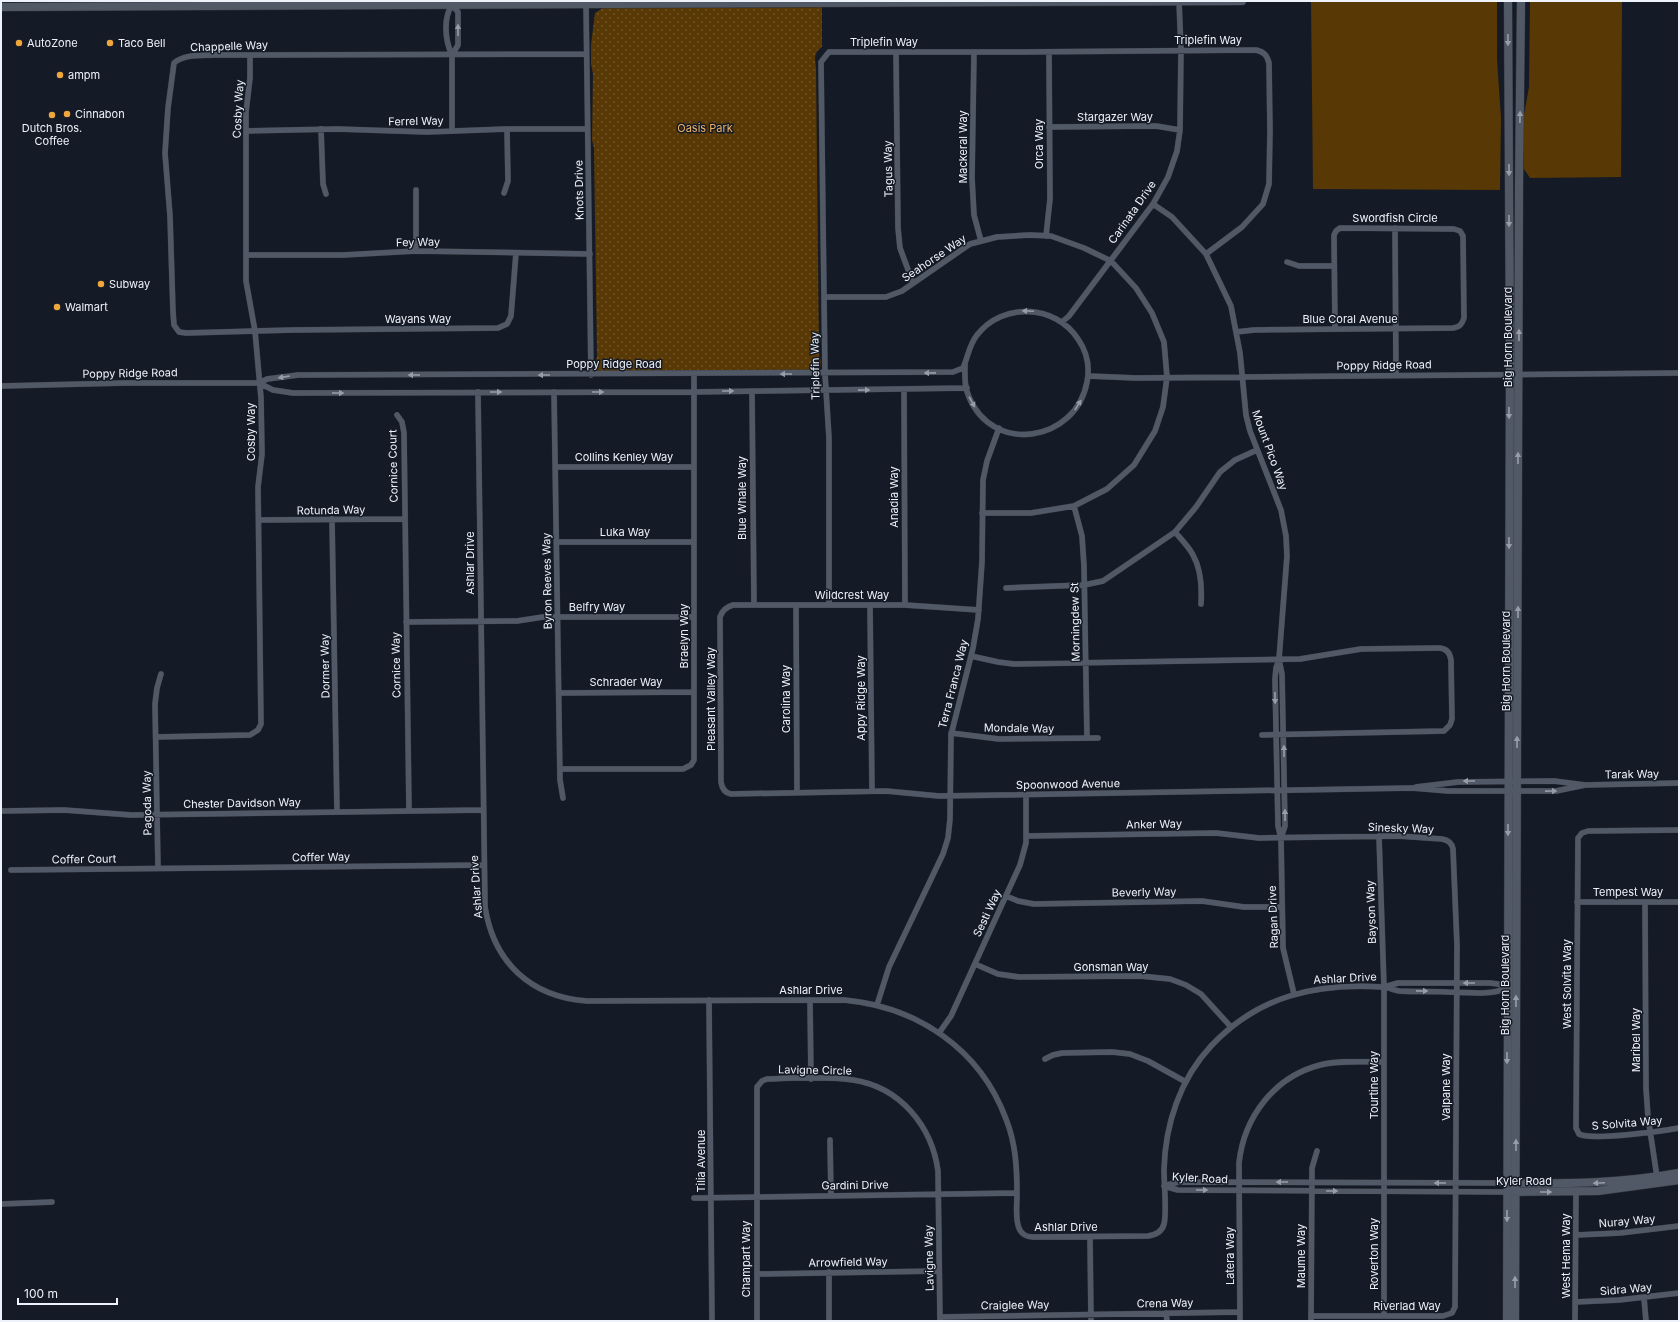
<svg xmlns="http://www.w3.org/2000/svg" width="1680" height="1322" font-family="Inter,sans-serif">
	<defs>
		<pattern id="park-dots" width="8" height="8" patternUnits="userSpaceOnUse"><rect width="8" height="8" fill="#583804"/><path d="M2 2h.1M6 6h.1" fill="none" stroke="#70552a" stroke-width="1.8" stroke-linecap="round"/></pattern>
	</defs>
	<rect width="100%" height="100%" fill="#151b26"/>
	<path fill="#583804" d="M1311,1H1497V59L1501,118L1500,190L1313,189Z
		M1530,1H1622L1621,177L1530,178L1524,169V115L1529,87Z"/>
	<path fill="url(#park-dots)" d="M822,7V47C813,53 815,59 816,68L819,355C821,361 823,365 818,370L598,372L595,366L597,356L594,148L592,140L593,74L591,64V45L595,13L603,8Z"/>
	<g fill="none" stroke-linecap="round" stroke-linejoin="round">
		<defs>
			<path id="street" d="M586,4L591,375
				M896,52L898,228L900,248L913,283
				M974,52L972,178L974,215L981,241
				M452,55L458,45V12L452,5C443,18 445,41 452,55V130
				M1049,127L1156,126L1180,130
				M321,129L323,184L326,194
				M246,131L337,129L427,132L507,129H587
				M416,190V251
				M504,193L508,181L507,129
				M1153,204L1172,217L1206,254L1231,306L1240,353L1246,415L1250,431L1281,510L1286,536L1287,556L1279,659L1282,674L1285,826L1281,838
				M1395,228L1396,375
				M1046,236L1050,199L1049,52
				M516,253L511,316L507,324L498,328L293,330L186,333L179,332L174,325L173,312L170,216L165,153L168,108L174,63C184,54 201,56 214,55L586,54
				M246,255H343L416,251L590,254
				M1287,262L1299,266H1334
				M825,297H886L902,291L970,244L997,237L1030,235L1051,236L1084,248L1111,261L1136,288L1152,313L1164,342L1167,377L1163,407L1155,431L1134,465L1107,489L1074,506L1031,513H982
				M1062,322L1069,316L1153,204L1168,177L1177,151L1180,130L1181,50L1179,1
				M1236,332L1254,330L1453,328C1460,327 1462,324 1464,318L1463,236L1460,231L1454,229L1340,228L1336,231L1334,235L1335,329
				M1088,376L1136,378L1679,373
				M259,383L273,390L293,393L693,392L967,388
				M1,386L125,383H259L267,379L298,375L953,372L963,368C968,357 969,345 977,335C1003,302 1055,304 1078,339C1087,352 1090,367 1087,382C1076,442 993,455 969,397C964,386 965,375 965,364
				M904,389L905,605
				M752,391L754,605
				M478,392L485,907C494,963 531,997 587,1001L844,1000C918,1007 980,1049 1006,1119C1016,1144 1017,1169 1017,1195C1017,1205 1015,1219 1019,1228C1021,1234 1027,1237 1033,1237L1148,1236C1155,1235 1162,1232 1164,1224C1167,1213 1164,1183 1164,1170C1165,1125 1180,1079 1211,1046C1258,996 1315,983 1382,987C1388,987 1393,990 1399,991C1415,992 1432,991 1448,992C1467,992 1490,996 1507,988
				M554,392L560,780L563,798
				M397,415L402,422L404,433L409,811
				M555,467H694
				M1074,506L1082,536L1084,566L1087,738
				M332,519L337,812
				M259,520L404,519
				M1175,532C1181,539 1189,547 1193,555C1201,569 1202,588 1201,604
				M557,542H694
				M1006,588L1084,585L1103,581L1175,532L1196,507L1220,472L1235,460L1257,450
				M796,605L797,793
				M829,605V438L825,374L821,62L829,52H1021L1256,50C1264,52 1267,55 1269,63L1270,131L1269,184L1263,204L1242,227L1206,254
				M870,605L872,791
				M979,610L905,605H733C726,607 722,611 720,617L721,782C722,789 725,793 731,794L886,791L939,796L1412,788L1448,791H1556L1585,785
				M406,622L517,621L543,617H694
				M971,656L998,662L1014,664L1300,659L1361,649L1438,648C1446,648 1450,652 1451,660L1452,719L1450,725L1444,731L1262,735
				M1279,659L1276,668L1275,679L1278,826L1281,838L1283,948L1294,994
				M559,693L694,692
				M951,733L999,739L1098,738
				M156,737L250,735L258,730L261,724L258,487L262,454L261,398L255,331L246,281V112L250,78V55
				M560,769H683L691,765L694,760V374
				M1416,787L1458,782L1554,781L1585,785L1679,783
				M1,811L64,810L131,815L483,810
				M1679,830L1588,831L1582,833L1578,838L1576,1128L1579,1134C1592,1141 1662,1131 1679,1128
				M1027,836L1216,833L1259,838L1398,836L1442,839C1448,840 1452,843 1453,849L1457,945L1455,1307L1452,1313L1443,1316H1311
				M1379,836L1384,987V1316
				M158,868L155,704L157,688L161,674
				M11,870L484,865
				M1006,896L1018,901L1034,904L1202,901L1244,907H1282
				M1577,902H1679
				M1645,902L1646,1088L1648,1117L1657,1177
				M975,964L998,974L1019,977L1140,976L1170,979L1186,985L1201,994L1231,1027
				M1384,987L1398,983H1490L1498,984L1507,988
				M709,1000L712,1321
				M810,1000L811,1079
				M877,1005L889,967L943,854L948,838L950,819L951,735L973,648L978,619L982,562L983,480L987,461L999,428
				M939,1033L951,1016L1020,865L1026,843V795
				M1045,1059L1053,1055L1062,1053L1112,1052L1130,1054L1148,1061L1186,1082
				M830,1140L831,1196
				M1164,1186L1178,1190L1507,1192
				M1164,1186L1178,1182L1507,1183
				M694,1198L1017,1193
				M1,1204L52,1202
				M1576,1235L1620,1233L1679,1226
				M1090,1237L1091,1321
				M829,1272V1321
				M757,1274L939,1271
				M1644,1298L1646,1321
				M1575,1302L1619,1300L1679,1293
				M1166,1313L1167,1321
				M940,1317L1240,1312
				M757,1321V1087L762,1081L767,1079C793,1078 827,1076 853,1080C900,1087 932,1126 938,1171L940,1321
				M1240,1321L1239,1163C1244,1117 1274,1077 1320,1065C1340,1060 1363,1062 1384,1062
				M1311,1321L1312,1168L1317,1151
				M1575,1321L1576,1192"/>
			<path id="secondary" d="M1,7L1242,1
				M1510,1183C1567,1184 1623,1183 1679,1173
				M1512,1192L1598,1191L1679,1180
				M1507,1321L1510,359L1508,1
				M1515,1321L1519,184L1521,1"/>
		</defs>
		<use href="#street" stroke="#32353d" stroke-width="6"/>
		<use href="#secondary" stroke="#32353d" stroke-width="9"/>
		<use href="#street" stroke="#515966" stroke-width="5.5"/>
		<use href="#secondary" stroke="#515966" stroke-width="8"/>
	</g>
	<defs><path id="oneway-solid" d="M-6-.8H1V-3.2L6.5 0L1 3.2V.8H-6Z"/></defs>
	<g fill="#989ea9">
		<use href="#oneway-solid" transform="translate(458 30) rotate(-90)"/>
		<use href="#oneway-solid" transform="translate(1508 40) rotate(90)"/>
		<use href="#oneway-solid" transform="translate(1520 117) rotate(-89)"/>
		<use href="#oneway-solid" transform="translate(1509 170) rotate(90)"/>
		<use href="#oneway-solid" transform="translate(1509 221) rotate(90)"/>
		<use href="#oneway-solid" transform="translate(1028 311) rotate(-178)"/>
		<use href="#oneway-solid" transform="translate(1519 335) rotate(-90)"/>
		<use href="#oneway-solid" transform="translate(930 373) rotate(179)"/>
		<use href="#oneway-solid" transform="translate(786 374) rotate(180)"/>
		<use href="#oneway-solid" transform="translate(414 375) rotate(180)"/>
		<use href="#oneway-solid" transform="translate(544 375) rotate(180)"/>
		<use href="#oneway-solid" transform="translate(284 377) rotate(171)"/>
		<use href="#oneway-solid" transform="translate(864 390) rotate(-1)"/>
		<use href="#oneway-solid" transform="translate(728 391)"/>
		<use href="#oneway-solid" transform="translate(496 392)"/>
		<use href="#oneway-solid" transform="translate(598 392)"/>
		<use href="#oneway-solid" transform="translate(338 393)"/>
		<use href="#oneway-solid" transform="translate(972 402) rotate(61)"/>
		<use href="#oneway-solid" transform="translate(1078 405) rotate(-58)"/>
		<use href="#oneway-solid" transform="translate(1509 413) rotate(90)"/>
		<use href="#oneway-solid" transform="translate(1518 458) rotate(-90)"/>
		<use href="#oneway-solid" transform="translate(1509 543) rotate(90)"/>
		<use href="#oneway-solid" transform="translate(1518 612) rotate(-90)"/>
		<use href="#oneway-solid" transform="translate(1275 698) rotate(89)"/>
		<use href="#oneway-solid" transform="translate(1517 742) rotate(-90)"/>
		<use href="#oneway-solid" transform="translate(1284 751) rotate(-91)"/>
		<use href="#oneway-solid" transform="translate(1469 781) rotate(180)"/>
		<use href="#oneway-solid" transform="translate(1551 791) rotate(-1)"/>
		<use href="#oneway-solid" transform="translate(1285 815) rotate(-91)"/>
		<use href="#oneway-solid" transform="translate(1508 830) rotate(90)"/>
		<use href="#oneway-solid" transform="translate(1469 983) rotate(180)"/>
		<use href="#oneway-solid" transform="translate(1422 991) rotate(1)"/>
		<use href="#oneway-solid" transform="translate(1516 1001) rotate(-90)"/>
		<use href="#oneway-solid" transform="translate(1507 1058) rotate(90)"/>
		<use href="#oneway-solid" transform="translate(1516 1145) rotate(-90)"/>
		<use href="#oneway-solid" transform="translate(1282 1182) rotate(-180)"/>
		<use href="#oneway-solid" transform="translate(1440 1183) rotate(-180)"/>
		<use href="#oneway-solid" transform="translate(1599 1183) rotate(177)"/>
		<use href="#oneway-solid" transform="translate(1202 1190)"/>
		<use href="#oneway-solid" transform="translate(1332 1191)"/>
		<use href="#oneway-solid" transform="translate(1546 1192)"/>
		<use href="#oneway-solid" transform="translate(1507 1216) rotate(90)"/>
		<use href="#oneway-solid" transform="translate(1515 1282) rotate(-90)"/>
	</g>
	<g fill="#efa73d" stroke="#151b26" stroke-width="1.5">
		<circle cx="19" cy="43" r="4"/>
		<circle cx="110" cy="43" r="4"/>
		<circle cx="60" cy="75" r="4"/>
		<circle cx="67" cy="114" r="4"/>
		<circle cx="52" cy="115" r="4"/>
		<circle cx="101" cy="284" r="4"/>
		<circle cx="57" cy="307" r="4"/>
	</g>
	<g text-anchor="middle" dominant-baseline="central" stroke-width="3" stroke-linejoin="round" paint-order="stroke">
		<g font-size="11" fill="#eef2fa" stroke="#151b26">
			<text x="1208" y="40">Triplefin Way</text>
			<text x="884" y="42">Triplefin Way</text>
			<text transform="translate(229 46) rotate(-2)">Chappelle Way</text>
			<text transform="translate(238 109) rotate(-87)">Cosby Way</text>
			<text x="1115" y="117">Stargazer Way</text>
			<text transform="translate(416 121) rotate(-1)">Ferrel Way</text>
			<text transform="translate(1039 144) rotate(-90)">Orca Way</text>
			<text transform="translate(963 147) rotate(-90)">Mackeral Way</text>
			<text transform="translate(888 169) rotate(-91)">Tagus Way</text>
			<text transform="translate(579 190) rotate(-91)">Knots Drive</text>
			<text transform="translate(1132 212) rotate(-55)">Carinata Drive</text>
			<text x="1395" y="218">Swordfish Circle</text>
			<text transform="translate(418 242) rotate(-1)">Fey Way</text>
			<text transform="translate(934 258) rotate(-34)">Seahorse Way</text>
			<text x="418" y="319">Wayans Way</text>
			<text x="1350" y="319">Blue Coral Avenue</text>
			<text transform="translate(1508 337) rotate(-90)">Big Horn Boulevard</text>
			<text x="614" y="364">Poppy Ridge Road</text>
			<text transform="translate(1384 365) rotate(-1)">Poppy Ridge Road</text>
			<text transform="translate(815 366) rotate(-91)">Triplefin Way</text>
			<text transform="translate(130 373) rotate(-1)">Poppy Ridge Road</text>
			<text transform="translate(251 432) rotate(-90)">Cosby Way</text>
			<text transform="translate(1270 450) rotate(70)">Mount Pico Way</text>
			<text x="624" y="457">Collins Kenley Way</text>
			<text transform="translate(393 466) rotate(-91)">Cornice Court</text>
			<text transform="translate(894 497) rotate(-90)">Anadia Way</text>
			<text transform="translate(742 498) rotate(-90)">Blue Whale Way</text>
			<text transform="translate(331 510) rotate(-1)">Rotunda Way</text>
			<text x="625" y="532">Luka Way</text>
			<text transform="translate(470 563) rotate(-90)">Ashlar Drive</text>
			<text transform="translate(547 581) rotate(-91)">Byron Reeves Way</text>
			<text x="852" y="595">Wildcrest Way</text>
			<text x="597" y="607">Belfry Way</text>
			<text transform="translate(1075 622) rotate(-91)">Morningdew St</text>
			<text transform="translate(684 636) rotate(-90)">Braelyn Way</text>
			<text transform="translate(1506 661) rotate(-90)">Big Horn Boulevard</text>
			<text transform="translate(396 665) rotate(-91)">Cornice Way</text>
			<text transform="translate(325 666) rotate(-91)">Dormer Way</text>
			<text x="626" y="682">Schrader Way</text>
			<text transform="translate(953 684) rotate(-76)">Terra Franca Way</text>
			<text transform="translate(861 698) rotate(-90)">Appy Ridge Way</text>
			<text transform="translate(711 699) rotate(-90)">Pleasant Valley Way</text>
			<text transform="translate(786 699) rotate(-90)">Carolina Way</text>
			<text transform="translate(1019 728) rotate(1)">Mondale Way</text>
			<text transform="translate(1632 774) rotate(-1)">Tarak Way</text>
			<text transform="translate(1068 784) rotate(-1)">Spoonwood Avenue</text>
			<text transform="translate(147 803) rotate(-91)">Pagoda Way</text>
			<text transform="translate(242 803) rotate(-1)">Chester Davidson Way</text>
			<text transform="translate(1154 824) rotate(-1)">Anker Way</text>
			<text transform="translate(1401 828) rotate(2)">Sinesky Way</text>
			<text transform="translate(321 857) rotate(-1)">Coffer Way</text>
			<text transform="translate(84 859) rotate(-1)">Coffer Court</text>
			<text transform="translate(476 887) rotate(-94)">Ashlar Drive</text>
			<text transform="translate(1144 892) rotate(-1)">Beverly Way</text>
			<text x="1628" y="892">Tempest Way</text>
			<text transform="translate(1371 912) rotate(-92)">Bayson Way</text>
			<text transform="translate(987 913) rotate(-65)">Sesti Way</text>
			<text transform="translate(1273 917) rotate(-92)">Ragan Drive</text>
			<text x="1111" y="967">Gonsman Way</text>
			<text transform="translate(1345 978) rotate(-3)">Ashlar Drive</text>
			<text transform="translate(1567 984) rotate(-90)">West Solvita Way</text>
			<text transform="translate(1505 985) rotate(-90)">Big Horn Boulevard</text>
			<text x="811" y="990">Ashlar Drive</text>
			<text transform="translate(1636 1040) rotate(-90)">Maribel Way</text>
			<text transform="translate(815 1070) rotate(1)">Lavigne Circle</text>
			<text transform="translate(1374 1085) rotate(-90)">Tourtine Way</text>
			<text transform="translate(1446 1087) rotate(-90)">Valpane Way</text>
			<text transform="translate(1627 1123) rotate(-5)">S Solvita Way</text>
			<text transform="translate(701 1161) rotate(-90)">Tilia Avenue</text>
			<text transform="translate(1200 1178) rotate(3)">Kyler Road</text>
			<text x="1524" y="1181">Kyler Road</text>
			<text transform="translate(855 1185) rotate(-1)">Gardini Drive</text>
			<text transform="translate(1627 1221) rotate(-5)">Nuray Way</text>
			<text x="1066" y="1227">Ashlar Drive</text>
			<text transform="translate(1374 1254) rotate(-90)">Roverton Way</text>
			<text transform="translate(1230 1256) rotate(-90)">Latera Way</text>
			<text transform="translate(1301 1256) rotate(-90)">Maume Way</text>
			<text transform="translate(1566 1256) rotate(-90)">West Hema Way</text>
			<text transform="translate(929 1258) rotate(-91)">Lavigne Way</text>
			<text transform="translate(746 1259) rotate(-90)">Champart Way</text>
			<text transform="translate(848 1262) rotate(-1)">Arrowfield Way</text>
			<text transform="translate(1626 1289) rotate(-5)">Sidra Way</text>
			<text transform="translate(1165 1303) rotate(-1)">Crena Way</text>
			<text transform="translate(1015 1305) rotate(-1)">Craiglee Way</text>
			<text x="1407" y="1306">Riverlad Way</text>
		</g>
		<g font-size="11" fill="#eef2fa" stroke="#151b26" text-anchor="start">
			<text x="27" y="43">AutoZone</text>
			<text x="118" y="43">Taco Bell</text>
			<text x="68" y="75">ampm</text>
			<text x="75" y="114">Cinnabon</text>
			<text x="52" y="128" text-anchor="middle">Dutch Bros.<tspan x="52" dy="13">Coffee</tspan></text>
			<text x="109" y="284">Subway</text>
			<text x="65" y="307">Walmart</text>
		</g>
		<g font-size="11" fill="#efb363" stroke="#151b26">
			<text x="705" y="128">Oasis Park</text>
		</g>
	</g>
	<rect width="1680" height="1322" fill="none" stroke="#eef2fa" stroke-width="4"/>
	<path d="M18 1298v6h99v-6" fill="none" stroke="#eef2fa" stroke-width="2"/>
	<text x="24" y="1298" font-size="12" fill="#eef2fa" stroke="#151b26" stroke-width="3" paint-order="stroke">100 m</text>
</svg>
